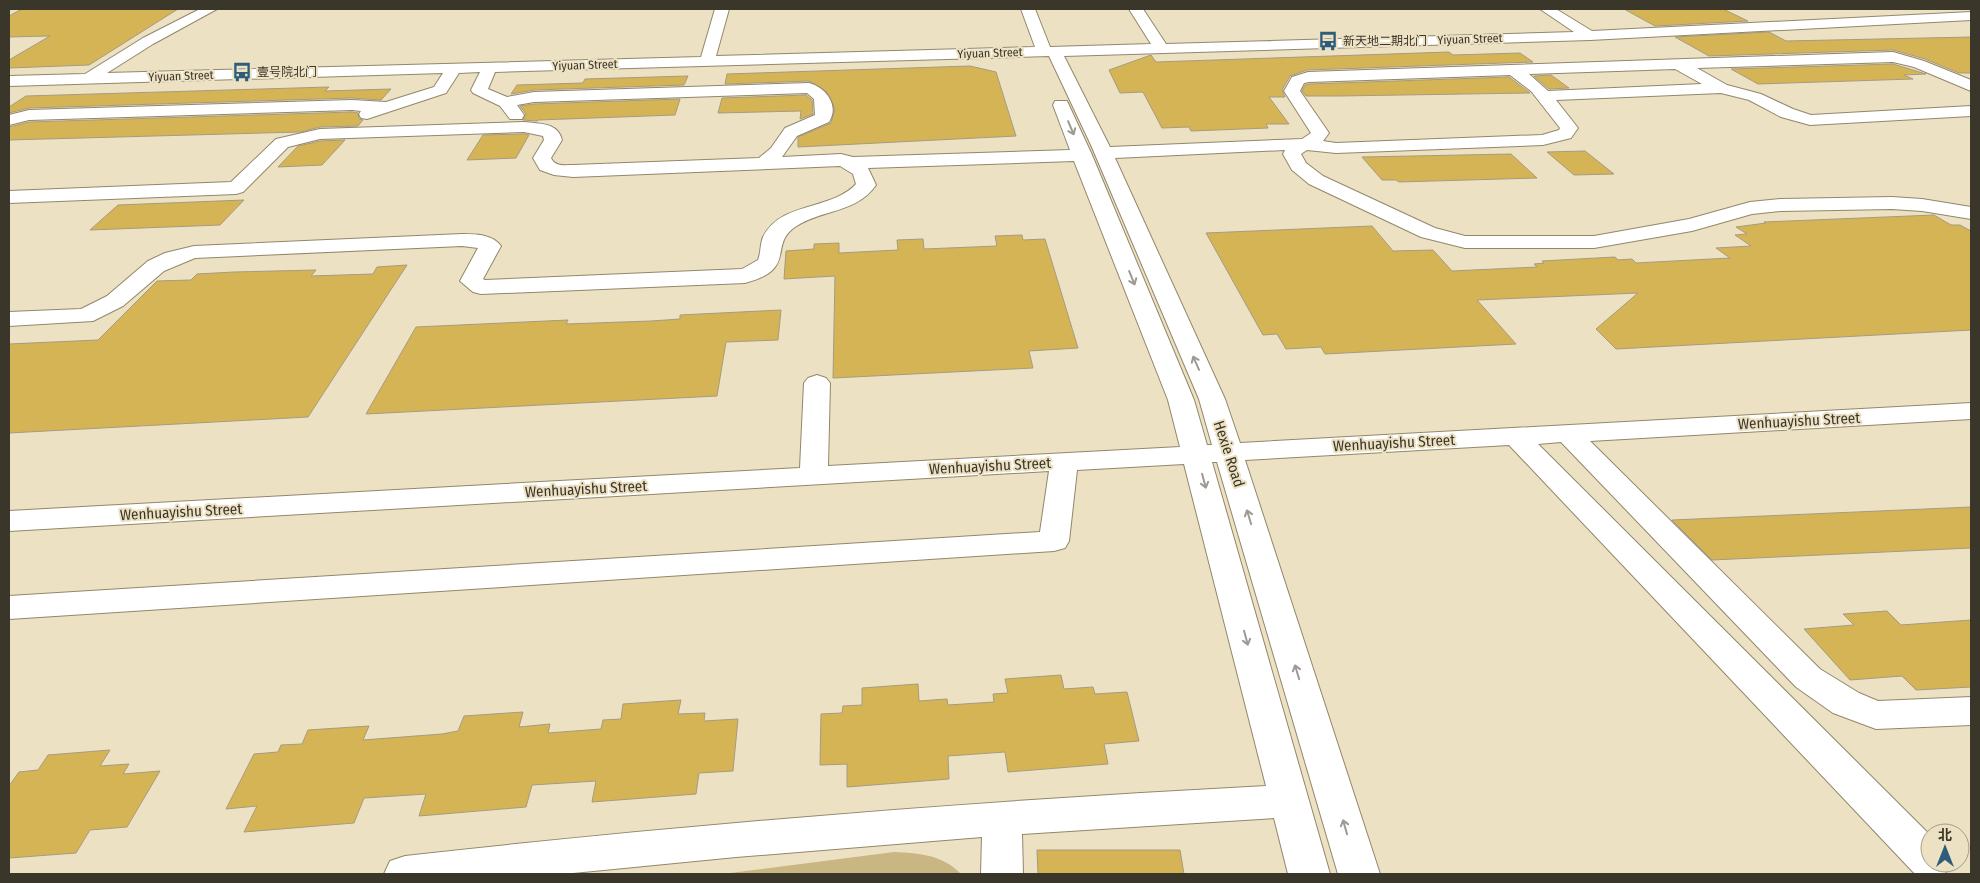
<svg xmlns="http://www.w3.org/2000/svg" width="1980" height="883" font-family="'Fira Sans Condensed','Noto Sans SC',sans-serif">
	<rect width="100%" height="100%" fill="#ede1c3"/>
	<path fill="#c9b682" d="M894,852C919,853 943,855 961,874H722Z"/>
	<path fill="#d5b456" stroke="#a69b7f" d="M22,9H178L89,65L9,68V60L50,36L9,37V16Z
		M1624,9H1723L1748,21L1655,26Z
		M1769,32L1786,41L1971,37V73H1959L1925,59L1893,50L1709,56L1675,37Z
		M1449,52L1453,55L1520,53L1533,62L1307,70L1290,76L1282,90L1285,97H1269L1289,124H1266L1268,128L1191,131L1189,127L1162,128L1143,92L1120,93L1109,70L1151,55L1156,62Z
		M1893,64L1926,74L1904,75L1913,79L1758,84L1731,69Z
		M970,66L996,72L1016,136L798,147V137L831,123L835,109L826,91L809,81L725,84L727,74Z
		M1551,75L1569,88L1549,89L1534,76Z
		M688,76L684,85L534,90L511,94L517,85L583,83L585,79Z
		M1509,77L1530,93L1338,96H1306L1302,91L1305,85L1309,84Z
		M329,87L325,91L391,89L381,100L352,98L29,108L9,113V107L26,96Z
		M806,95L812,100L813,114L800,119L801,111L718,113L722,98Z
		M680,99L675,115L538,120L537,121L523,120L526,114L520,106L534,104Z
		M352,112L358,113L359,119L363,120L358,126L320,127L300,132L9,140V127L29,122Z
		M524,134L529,135L516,158L467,160L483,135Z
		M345,140L322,165L278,167L298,146L320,141Z
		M1585,151L1614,174L1574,175L1547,152Z
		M1511,154L1537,178L1399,182L1396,180H1382L1362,157Z
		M244,200L220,225L90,230L118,205Z
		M1934,215L1951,225H1960L1971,231V330L1616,349L1596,329L1638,293L1477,300L1516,344L1325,354L1321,347L1286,349L1277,334L1263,335L1206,233L1372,226L1393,251L1433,250L1452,271L1537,267L1534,264L1544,263L1542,261L1615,257L1618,260L1632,259L1636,263L1730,258L1716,248L1751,246L1735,235L1747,234L1736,227L1766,223L1764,222Z
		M1022,235L1023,240L1045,239L1078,348L1029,351L1033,368L833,378L835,276L784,279L786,251L814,249V244L839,243V253L898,250L897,240L923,239L924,249L997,246L995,236Z
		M407,265L308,417L9,433V344L98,340L157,281L191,280L197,274L234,272L316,270L311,276L373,274L377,267Z
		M781,310L778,340L726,342L717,396L366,414L416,327L568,320L566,324L651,321L680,319V315Z
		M1971,507V548L1712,560L1672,520Z
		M1887,611L1901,625L1971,620V687L1916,690L1902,676L1850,680L1804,629L1854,625L1843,614Z
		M1061,675L1064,689L1093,687L1095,694L1127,692L1139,741L1104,744L1108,764L1008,772L1005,752L948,756L949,779L847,787V764L820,765L821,714L842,713L843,706L862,705V688L918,684L919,701L947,699L948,705L994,702L993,694L1008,693L1005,679Z
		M681,700L678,714L705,713L704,721L738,719L733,771L699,773L696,794L592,802L596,781L532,785L526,807L419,816L426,794L364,798L354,823L244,832L257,806L226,809L254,754L278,752L281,745L302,744L308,730L369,726L363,740L442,734L458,731L464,716L523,712L519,727L550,724L548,733L601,729L603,720L621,719L623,704Z
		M110,750L100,766L129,764L123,774L160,771L127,827L90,830L76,853L9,858V786L19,772L38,770L48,755Z
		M1037,850H1180L1184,874H1038Z"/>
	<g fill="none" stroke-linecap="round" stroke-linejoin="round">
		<defs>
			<path id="minor" d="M200,9H217L153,44L107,73L701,57L715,9H729L716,56L1035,47L1021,9H1035L1050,47L1151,44L1129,9H1143L1166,44L1574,32L1540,9H1556L1592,31L1971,12V20L1590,40L1064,56L1110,147L1302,139L1311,133L1284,91L1292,77L1308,72L1893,52L1924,61L1971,80V91L1914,67L1893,62L1697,68L1727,85L1761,94L1793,109L1811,115L1971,106V116L1810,125L1781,117L1749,100L1721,93L1556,100L1578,128L1571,138L1543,145L1336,153L1307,150L1301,154L1306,163L1323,176L1435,228L1465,236H1594L1689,219L1750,202L1781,199L1892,197L1922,199L1971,207V219L1922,211L1892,209L1781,211L1752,214L1692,231L1594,248H1465L1421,237L1309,184L1292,170L1283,154L1285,150L1115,158L1225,399L1240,443L1971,403V419L1590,441L1820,669L1859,693L1878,701L1971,697V725L1876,729L1833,713L1796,687L1561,442L1538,444L1930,835V863H1950L1945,874H1915L1509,445L1245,460L1380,874H1338L1217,462H1212L1330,874H1288L1274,818L1022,834L1023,874H981L982,837L736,857L563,874H384L390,861L405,856C691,824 978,801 1266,786L1184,464L1077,470L1069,541L1065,548L1054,551L9,619V596L1040,532L1049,471L9,531V511L800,468L804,383L808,378L817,375L826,378L830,383L828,466L1180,447L1168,400L1074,161L868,168L876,185C856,214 821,209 795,227C768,246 798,269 745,283L481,294L473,292L460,281L478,248L462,246L195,258L164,271L123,306L93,321L9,326V312L81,309L107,296L148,261L165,253L194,246L462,234C475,234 492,234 501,246L483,279L485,280L742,269L758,260C761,253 760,244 763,237C781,201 831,211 856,184L853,174L840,166L573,177L554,175L540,170L533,158L544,140L543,136L524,132L320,139L288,147L243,192L236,194L9,203V191L231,182L276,139L320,129L524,122C539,124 558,122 562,140L551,158C555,167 565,165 573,165L759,158L771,148L785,128L815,115L814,99L807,93L534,102L517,105L524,115L522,119H510L500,106L473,93L471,90L480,72L459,73L446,93L367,119L361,118L359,114L361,111L352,110L29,120L9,125V115L29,110L352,100L386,102L434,87L443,73L9,86V76L85,74L143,38ZM1049,56L1091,145L1199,399L1212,445H1207L1194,400L1092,155L1067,101H1055L1053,105L1070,150L853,157L841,154L782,157L797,136L829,122C840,105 825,87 809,83L534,92L507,97L488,89L495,72ZM1675,69L1702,84L1548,91L1529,74ZM1510,75L1531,91L1560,128L1559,130L1542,135L1336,143L1323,141L1329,133L1300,91L1304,83L1309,82Z"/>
		</defs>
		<use href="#minor" stroke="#92876b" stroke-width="2"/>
		<use href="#minor" fill="#fff" fill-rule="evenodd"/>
	</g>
	<defs><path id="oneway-shaft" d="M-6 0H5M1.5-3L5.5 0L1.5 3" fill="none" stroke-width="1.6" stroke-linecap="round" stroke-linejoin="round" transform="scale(1.25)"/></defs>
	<g stroke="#9d9a94">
		<use href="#oneway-shaft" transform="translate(1071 128) rotate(67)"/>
		<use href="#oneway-shaft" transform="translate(1132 278) rotate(68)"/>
		<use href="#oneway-shaft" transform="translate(1196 363) rotate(-114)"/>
		<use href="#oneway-shaft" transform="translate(1204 481) rotate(75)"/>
		<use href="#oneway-shaft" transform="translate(1249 517) rotate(-107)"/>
		<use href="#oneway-shaft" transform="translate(1246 638) rotate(75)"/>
		<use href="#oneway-shaft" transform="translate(1297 672) rotate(-107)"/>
		<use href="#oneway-shaft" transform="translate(1345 827) rotate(-106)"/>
	</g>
	<defs>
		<symbol id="bus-bare" viewBox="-9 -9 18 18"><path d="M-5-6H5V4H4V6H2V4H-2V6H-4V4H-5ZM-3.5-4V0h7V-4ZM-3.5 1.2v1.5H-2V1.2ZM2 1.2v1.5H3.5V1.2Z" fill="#2e5d7c" stroke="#ede1c3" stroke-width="2.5" paint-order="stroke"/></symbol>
	</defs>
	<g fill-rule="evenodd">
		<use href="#bus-bare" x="1314" y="27" width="28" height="28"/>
		<use href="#bus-bare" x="228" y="58" width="28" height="28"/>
	</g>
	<g text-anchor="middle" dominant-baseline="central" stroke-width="4" stroke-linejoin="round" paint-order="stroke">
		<g font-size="12" fill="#3b362a" stroke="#ede1c3">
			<text transform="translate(1470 39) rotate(-2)">Yiyuan Street</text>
			<text transform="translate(990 53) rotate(-2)">Yiyuan Street</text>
			<text transform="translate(585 65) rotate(-2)">Yiyuan Street</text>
			<text transform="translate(181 76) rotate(-2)">Yiyuan Street</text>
		</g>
		<g font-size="12" fill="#3b362a" stroke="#ede1c3" text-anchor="start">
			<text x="1343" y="41">新天地二期北门</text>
			<text x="257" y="72">壹号院北门</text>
		</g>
		<g font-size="15" fill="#3b362a" stroke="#ede1c3">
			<text transform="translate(1799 421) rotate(-3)">Wenhuayishu Street</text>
			<text transform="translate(1394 443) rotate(-3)">Wenhuayishu Street</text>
			<text transform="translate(1229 454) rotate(72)">Hexie Road</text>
			<text transform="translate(990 466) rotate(-3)">Wenhuayishu Street</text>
			<text transform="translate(586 489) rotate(-3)">Wenhuayishu Street</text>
			<text transform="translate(181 512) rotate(-3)">Wenhuayishu Street</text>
		</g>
	</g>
	<rect width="1980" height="883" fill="none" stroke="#3b362a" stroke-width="20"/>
	<g transform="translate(1945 848)"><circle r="24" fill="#ede1c3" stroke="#a69d86"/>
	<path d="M0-4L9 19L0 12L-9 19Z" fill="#2e5d7c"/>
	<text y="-8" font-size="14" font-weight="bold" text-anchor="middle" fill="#3b362a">北</text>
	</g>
</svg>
